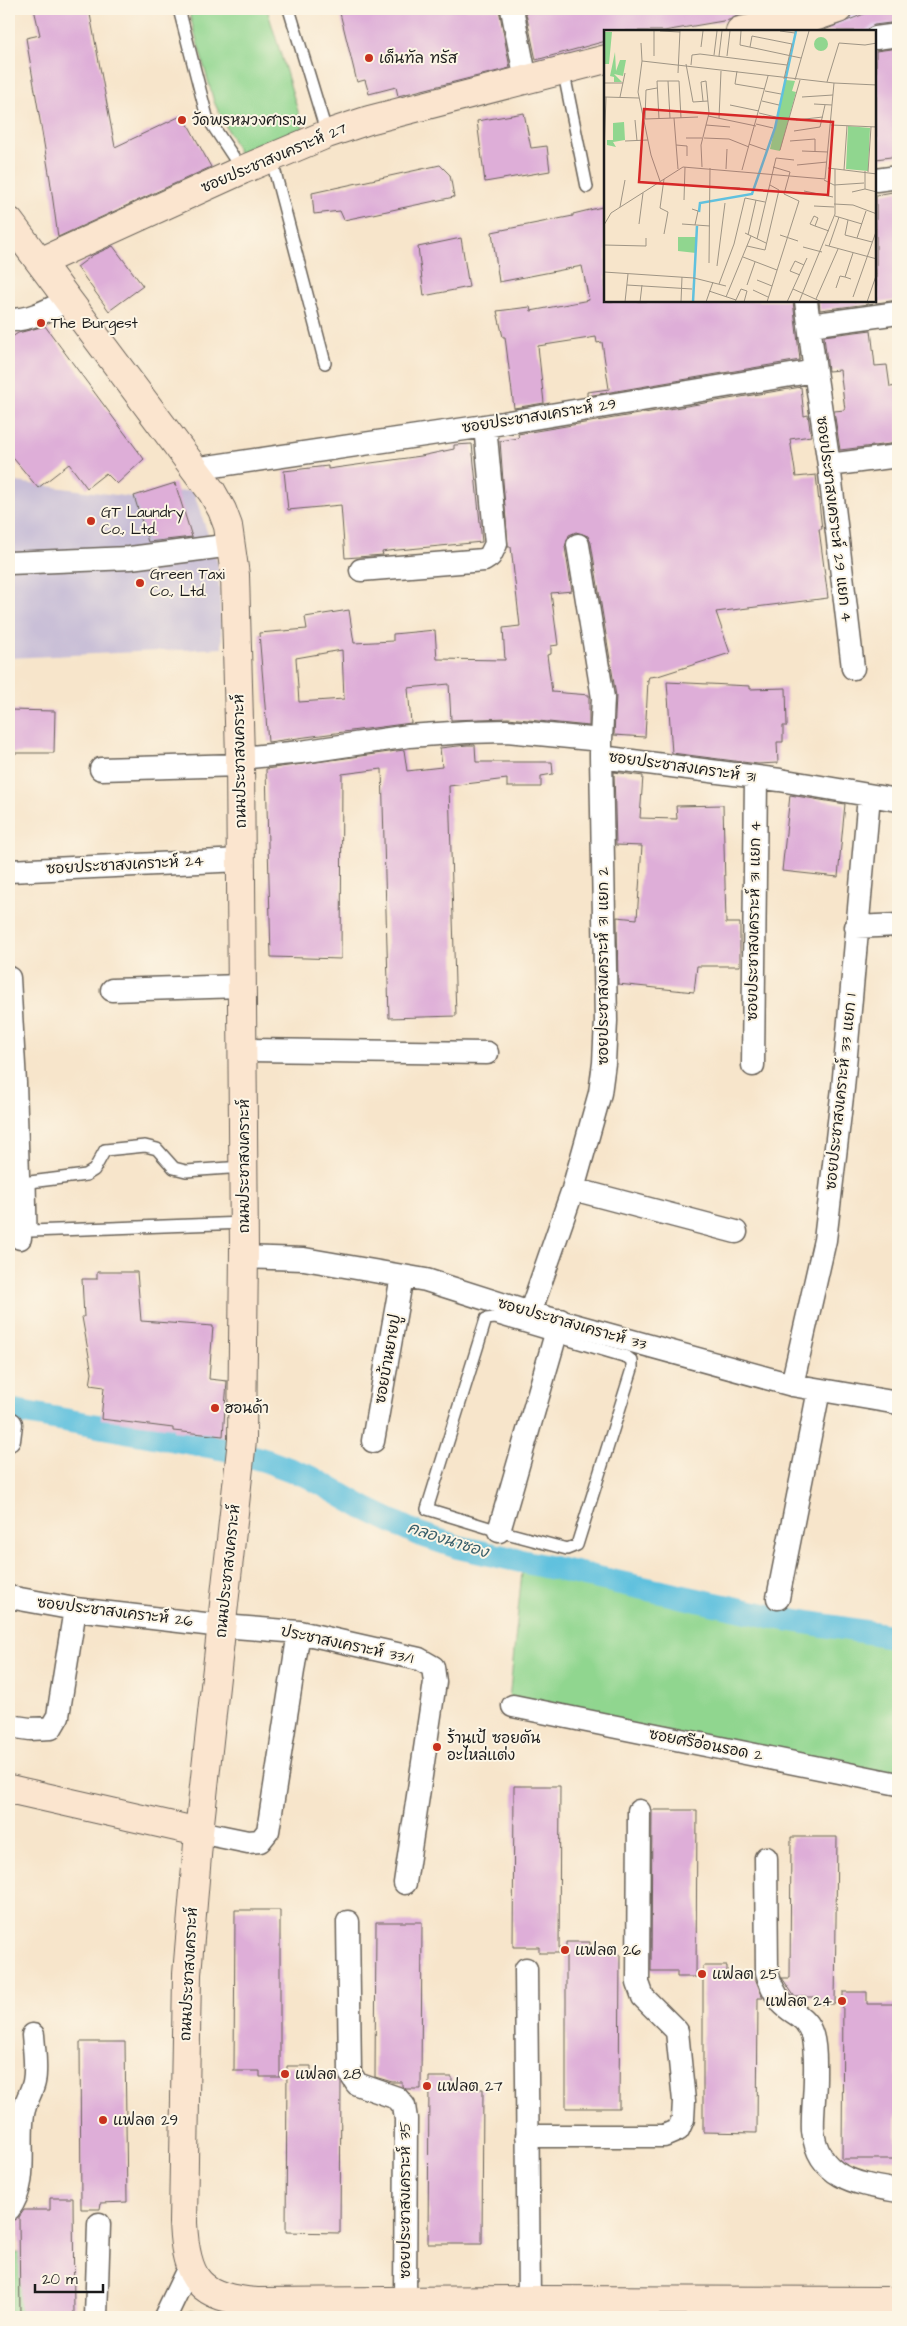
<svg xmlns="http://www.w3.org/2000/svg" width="907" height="2326" font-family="'Architects Daughter','Playpen Sans Thai',sans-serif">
	<rect width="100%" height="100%" fill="#fcf5e5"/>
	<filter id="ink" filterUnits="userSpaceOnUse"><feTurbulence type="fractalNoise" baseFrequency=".02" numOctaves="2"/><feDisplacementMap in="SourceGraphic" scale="10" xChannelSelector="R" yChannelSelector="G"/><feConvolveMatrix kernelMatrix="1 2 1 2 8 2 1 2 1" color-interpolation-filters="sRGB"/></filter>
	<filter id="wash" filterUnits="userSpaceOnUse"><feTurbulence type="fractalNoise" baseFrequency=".0096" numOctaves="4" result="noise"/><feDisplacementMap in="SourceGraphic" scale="20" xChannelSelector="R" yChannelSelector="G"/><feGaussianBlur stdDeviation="1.12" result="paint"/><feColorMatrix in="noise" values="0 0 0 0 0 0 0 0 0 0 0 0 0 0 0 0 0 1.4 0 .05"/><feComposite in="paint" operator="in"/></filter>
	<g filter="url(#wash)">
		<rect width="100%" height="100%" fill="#f7e5cb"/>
		<path fill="#e8d2ee" d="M860,9H898V31H809V29Z"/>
		<path fill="#c9bfd7" d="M9,481L131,497L193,490L218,564L222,648L9,658Z"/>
		<path fill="#90d68f" stroke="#567956" d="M188,9H267L304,131L242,159L214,102Z
			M522,1572L898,1644V1778L509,1700Z
			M20,2253L21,2317H9V2254Z
			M191,2311L223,2316L310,2315L312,2317H182Z"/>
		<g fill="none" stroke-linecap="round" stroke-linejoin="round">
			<path stroke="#60c1de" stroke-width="24" d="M9,1410L225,1449L267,1461L310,1477L364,1508L416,1533L458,1547L779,1618L898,1637"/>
		</g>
		<g id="blocks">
			<path fill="#deaed8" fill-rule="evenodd" d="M34,9H89L115,147L183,115L211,167L58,237L50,179L26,38L40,35Z
				M339,9H499L510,68L398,96L396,87L369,94L365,80L357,82Z
				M525,9H738L739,15L729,20L664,31H606V41L536,60Z
				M876,9H898V22L874,25L865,31H822Z
				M898,48V156L876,159V51Z
				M524,113L531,148L547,146L550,171L485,182L477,121Z
				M440,165L450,175L454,197L344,220L340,211L314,214L312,193Z
				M898,191V300L876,303V195Z
				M606,206V301H793L800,360L587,396V392L609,389L602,342L597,343L596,337L538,346L544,403L514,408L505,337H503L497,311L530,307L531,311L589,300L582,266L499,282L492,232L573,216V214Z
				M461,238L469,287L424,296L418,247Z
				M113,246L143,286L109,311L77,267L93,255Z
				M819,301H868V304L820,310Z
				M45,326L144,459L117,484L106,473L87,488L69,464L38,488L9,453V339L18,333Z
				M871,330L875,366L887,365L890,387L898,386V443L840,450L834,411L845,410L840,370L828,371L824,336Z
				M801,387L804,416L808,415L811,436L790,439L796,477L816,475L822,529H819L828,598L716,612L730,653L658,676L649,677L648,680L646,681H648L645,737L614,735L616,696L591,543L588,536L576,532L569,535L565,547L572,591L551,593L558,645L551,646V654L547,655L552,692L589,695V726L508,718L451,720L449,684L408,688L411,723L268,742L259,633L307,629L305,617L349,610L354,643L393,641V634L435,630L437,659L505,660L503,628L520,626L511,547H508L500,441L519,438L518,434ZM342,650L344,699L299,702L296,658Z
				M472,444L482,542L388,551L382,552L383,555L345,558L341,505L288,510L284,471L328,466V469L421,456L454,449V445Z
				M175,483L192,537L148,542L134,496Z
				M667,682L750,686V689L786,688L787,726H783V742H777L778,763L758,764L672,753Z
				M9,710L55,711L54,753H9Z
				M467,745H475L476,762H552L553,774L541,776V787H507V779L449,786L456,1016L389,1018L382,769L342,774L341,959L271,957L266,769L404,750L407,771L442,767L440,748Z
				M614,772L643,776L640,818L677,819L676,806L723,805L726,923H740V966H697L694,992L618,984L617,917L637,919L642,846L616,845Z
				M790,795L845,804L838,877L782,871Z
				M97,1272H137L141,1321L213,1326L209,1379L227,1381L223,1436L173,1431V1428L101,1419L104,1387L90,1385L92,1373L82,1317H84L82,1279H97Z
				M514,1786H560L559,1953H539V1947H513Z
				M652,1810H697L696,1977H677V1971H651Z
				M791,1837H837L835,2004H816V1997H795L782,1978H790Z
				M235,1910H280V2077H260V2071H234Z
				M376,1922H422L421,2089H406L402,2086V2082H392L375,2077Z
				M566,1942H590V1953L620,1954L619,2108H566Z
				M703,1966H727V1978H755L763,1998H758L757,2133L703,2132Z
				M843,1992H867V2004H897L896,2159H842Z
				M80,2042H125L127,2202L101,2203L100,2209H81Z
				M287,2066H311V2077L338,2078L341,2083L340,2233L286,2232Z
				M429,2077H452V2089H483L482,2244H428Z
				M50,2198H73L74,2317H20L19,2217L24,2210H50Z"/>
		</g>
	</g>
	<g filter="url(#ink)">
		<use href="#blocks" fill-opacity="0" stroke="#696259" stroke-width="1"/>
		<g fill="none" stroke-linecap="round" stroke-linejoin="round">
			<defs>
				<path id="lane" d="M179,9L207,117L242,170
					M289,9L327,134
					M563,69L587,187
					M271,157L325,363
					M243,1167L186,1171L174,1168L157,1149L145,1146L105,1150L94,1170L86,1175L30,1182L31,1231L244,1223
					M495,1318L627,1357L632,1361V1369L577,1545L567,1549L499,1531L427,1509L486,1319Z"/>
				<path id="street" d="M512,9L526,80
					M876,38L898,35
					M876,180L898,177
					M9,320C31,320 48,310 68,300
					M810,325L898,313
					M815,371L829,465L853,668
					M829,465L898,456
					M194,469L485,426L815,371L806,301
					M578,545L603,698L601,740
					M9,563L130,558L232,545
					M361,570L484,560L490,556L496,544L485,426
					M240,758L301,752L409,736L466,732L507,731L601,740V757L780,780L898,800
					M101,769L240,765
					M9,871L241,860
					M856,927L898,925
					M9,978L15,1083L20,1238
					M112,990L242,986
					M243,1050L487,1053
					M753,1065L756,777
					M573,1189L736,1232
					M244,1257L304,1259L426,1280L530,1313L792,1385L898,1403
					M530,1313L573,1189L600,1093L604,1063L606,1021L601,757
					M792,1385L825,1240L843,1088L869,796
					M9,1440L11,1424
					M373,1441L402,1276
					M499,1531L560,1320
					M9,1597L75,1609L222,1626L299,1632L419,1659L433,1667L435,1682L405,1883
					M778,1598L819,1390
					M513,1706L898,1784
					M9,1726L30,1729L51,1728L58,1716L75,1609
					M199,1832L248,1842L260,1841L268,1831L299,1632
					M766,1858L767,1972C770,1984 774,1993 782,2003C794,2016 806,2015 812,2035C816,2048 815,2063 815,2077C815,2095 812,2114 813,2131C818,2179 859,2184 898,2191
					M348,1922L350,2073L357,2084L397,2098L404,2106L406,2119L405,2301
					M526,1969L529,2300
					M527,2136H664L678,2130L683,2119L684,2101L677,2031L643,1997L638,1983L639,1811
					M9,2209C29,2183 18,2145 23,2114C25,2101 32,2092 34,2082C37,2067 34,2050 33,2035
					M96,2317L99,2224
					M165,2317L189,2267"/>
				<path id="secondary" d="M740,31L814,17L838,9
					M9,221L212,492L222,510L228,526L235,575L240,758L244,1249L242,1440L199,1832L187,1974L183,2223C186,2280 199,2298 257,2302L529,2300L898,2301
					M40,262L242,170L327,134L369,120L606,59
					M9,1789L199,1832"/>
			</defs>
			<use href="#lane" stroke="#696259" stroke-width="14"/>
			<use href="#street" stroke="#696259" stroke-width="25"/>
			<use href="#secondary" stroke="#696259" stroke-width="30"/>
			<use href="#lane" stroke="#fff" stroke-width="11"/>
			<use href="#street" stroke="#fff" stroke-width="22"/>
			<use href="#secondary" stroke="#fbe5cf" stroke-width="28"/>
		</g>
	</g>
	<g fill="#c8321e" stroke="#fcf5e5" stroke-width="2">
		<circle cx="369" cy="58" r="5"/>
		<circle cx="182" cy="120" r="5"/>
		<circle cx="41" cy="323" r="5"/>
		<circle cx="91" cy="521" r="5"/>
		<circle cx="140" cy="583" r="5"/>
		<circle cx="215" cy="1408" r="5"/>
		<circle cx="437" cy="1747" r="5"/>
		<circle cx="565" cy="1950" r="5"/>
		<circle cx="702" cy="1974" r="5"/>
		<circle cx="842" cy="2001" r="5"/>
		<circle cx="285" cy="2074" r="5"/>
		<circle cx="427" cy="2086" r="5"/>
		<circle cx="103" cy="2120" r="5"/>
	</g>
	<g text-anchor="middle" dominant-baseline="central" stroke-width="4" stroke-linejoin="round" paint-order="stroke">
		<g font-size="15" fill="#1c1c1c" stroke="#fcf5e5" text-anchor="start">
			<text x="379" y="58">เด็นทัล ทรัส</text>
			<text x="192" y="120">วัดพรหมวงศาราม</text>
			<text x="51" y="323">The Burgest</text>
			<text x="101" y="512">GT Laundry<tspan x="101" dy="17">Co., Ltd.</tspan></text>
			<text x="150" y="574">Green Taxi<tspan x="150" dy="17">Co., Ltd.</tspan></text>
			<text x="225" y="1408">ฮอนด้า</text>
			<text x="447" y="1738">ร้านเป้ ซอยตัน<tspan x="447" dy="17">อะไหล่แต่ง</tspan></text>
			<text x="575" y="1950">แฟลต 26</text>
			<text x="712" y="1974">แฟลต 25</text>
			<text x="832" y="2001" text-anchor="end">แฟลต 24</text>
			<text x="295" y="2074">แฟลต 28</text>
			<text x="437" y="2086">แฟลต 27</text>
			<text x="113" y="2120">แฟลต 29</text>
		</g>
		<g font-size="15" fill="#1c1c1c" stroke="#fcf5e5">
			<text transform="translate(274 158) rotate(-23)">ซอยประชาสงเคราะห์ 27</text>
			<text transform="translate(539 416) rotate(-9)">ซอยประชาสงเคราะห์ 29</text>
			<text transform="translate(834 519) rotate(83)">ซอยประชาสงเคราะห์ 29 แยก 4</text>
			<text transform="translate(240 761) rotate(-91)">ถนนประชาสงเคราะห์</text>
			<text transform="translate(682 767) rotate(8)">ซอยประชาสงเคราะห์ 31</text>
			<text transform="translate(125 865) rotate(-3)">ซอยประชาสงเคราะห์ 24</text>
			<text transform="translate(754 921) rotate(-89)">ซอยประชาสงเคราะห์ 31 แยก 4</text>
			<text transform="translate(603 966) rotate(-90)">ซอยประชาสงเคราะห์ 31 แยก 2</text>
			<text transform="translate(841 1092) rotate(-84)">ซอยประชาสงเคราะห์ 33 แยก 1</text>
			<text transform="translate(244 1166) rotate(-90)">ถนนประชาสงเคราะห์</text>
			<text transform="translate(572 1324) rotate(16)">ซอยประชาสงเคราะห์ 33</text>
			<text transform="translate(388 1359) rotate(-80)">ซอยบ้านยายปู</text>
			<text transform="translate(228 1571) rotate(-84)">ถนนประชาสงเคราะห์</text>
			<text transform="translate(115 1612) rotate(7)">ซอยประชาสงเคราะห์ 26</text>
			<text transform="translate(347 1645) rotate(12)">ประชาสงเคราะห์ 33/1</text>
			<text transform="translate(706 1745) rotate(11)">ซอยศรีอ่อนรอด 2</text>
			<text transform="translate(189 1974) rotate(-87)">ถนนประชาสงเคราะห์</text>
			<text transform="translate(405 2200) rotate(-90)">ซอยประชาสงเคราะห์ 35</text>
		</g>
		<g font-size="16" font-style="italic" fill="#375e6a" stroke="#fcf5e5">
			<text transform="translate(448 1540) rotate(18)">คลองนาซอง</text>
		</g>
	</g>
	<g transform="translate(604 30)">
		<rect width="272" height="272" fill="#f7e5cb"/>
		<path d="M0,2H8L5,34H0ZM210 14a7 7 0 1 1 14 0a7 7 0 1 1-14 0ZM11,22L12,41L16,30H22L19,46L10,44L18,52H10V47L6,46ZM182,50L191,51L188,61L192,62L176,121L166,119ZM20,92L21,110L9,112L12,117L3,115V110H9V93ZM244,96L266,98L264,141L242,139ZM74,207H92V223L74,221Z" fill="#90d68f"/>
		<path fill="none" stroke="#60c1de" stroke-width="2.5" d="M95,182L96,173L148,164L171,98L192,1M89,272L93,196"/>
		<path fill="none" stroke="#9f9585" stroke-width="1" d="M56,1L76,2M137,1L136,15L197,28M176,1L191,3M37,13L38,31L34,62L47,125L56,151M97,17L99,1M146,17L148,6L188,14L180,49M110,25L113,1M50,26V1M115,26L118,1M123,26L126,1M38,31L230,53M82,34L89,72L104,71M87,35L88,25L96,24L183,35M133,41L131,54L161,59M74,43L76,1M191,50L205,1M64,51L66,88M223,52L235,13L261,15L273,13M0,53H19M53,58L42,60L41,89L70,88L74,139M161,61L177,64M1,67L35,68M16,67L21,43M198,67L229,65M99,71L97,52L102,51M158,71L175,75M210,74L228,75M126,75L155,81M155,83L172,87M104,86L152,96M70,88L94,87M115,88L117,41M55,89L53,51H75L77,88M31,90L33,111M192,90L219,87M152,94L169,98M102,95L126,97M227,95L273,97M190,101L216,97L221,75M82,108H98M100,108L125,109L145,117M21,111L44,110M186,111L211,109V122M145,114L162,120M72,115L83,116V126M176,120L196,50M198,121L224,122M0,124L2,67M193,135L223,132M98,137L97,115L105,83L102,51M224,138L273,144M122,139L123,119M138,140L164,46M240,140L243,96M264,142L267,97M60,149L56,178L64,182L60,204M220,150L230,155L260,153M106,157L136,158M261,159V141M200,161L229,167M248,162L261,159L273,162M80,170L81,137M230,174L249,175L273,184M210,176L230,177M16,177L21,150M88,179L94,181L91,195M231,186L258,194M244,190L241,205L268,212M35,194L39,163M78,194L106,196M0,195L7,183L79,137L221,149L230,53L273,55M211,196L214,188L210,186L206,194L211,196L225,201M141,203L162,213M144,205L152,170M176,205L194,211M253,208L262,181M153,209L172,128L190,130M0,215L42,216V208M221,215L273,229M143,216L161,220L175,160L166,155M225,216L235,187M199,217L218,222M139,227L173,240M105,233L106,138M113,236L121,173M0,242L90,248L122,256M196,245L186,241L191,231L200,235M247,249L241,247L249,223M153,250L168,256M115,254L130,214L141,168L161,172M23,255L88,259M143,255L151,232M232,258L236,246L241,247M189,259L218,272M149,260L164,267M105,261L132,270M122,267L147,206M249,267L273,199M212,269L234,219M21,272L24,244M36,272L38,255M77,272L78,247M102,272L109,252M131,272L137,259L143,261L140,272M163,272L195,171L180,164L186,142L169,137M183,272L203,228M195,272L231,184V139M263,272L273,243"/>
		<path fill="#d62828" fill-opacity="0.15" stroke="#d62828" stroke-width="2.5" d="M40,79L229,92L224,165L35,152Z"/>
		<rect width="272" height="272" fill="none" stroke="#1c1c1c" stroke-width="2.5"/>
	</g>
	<rect width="907" height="2326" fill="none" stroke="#fcf5e5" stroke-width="30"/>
	<path d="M35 2284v8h68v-8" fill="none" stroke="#1c1c1c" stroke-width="2.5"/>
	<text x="42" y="2284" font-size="15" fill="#1c1c1c" stroke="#fcf5e5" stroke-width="4" paint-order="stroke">20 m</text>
</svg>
